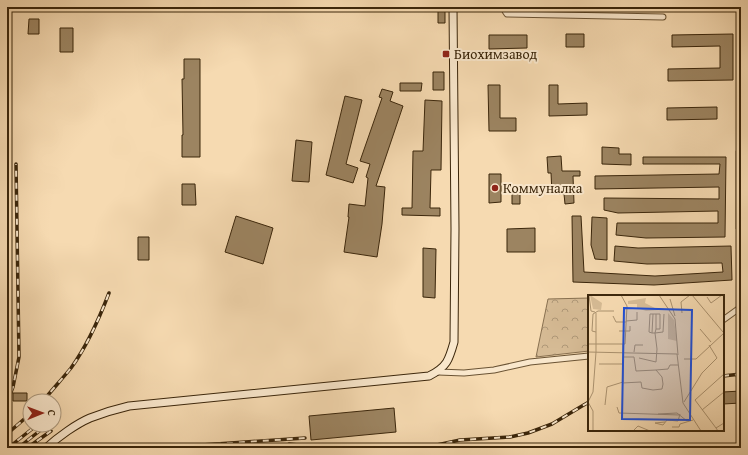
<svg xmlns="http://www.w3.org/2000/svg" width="748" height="455" font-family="'Gentium Book Plus',serif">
	<defs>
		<pattern id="forest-crowns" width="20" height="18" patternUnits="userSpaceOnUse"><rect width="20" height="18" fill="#d6bb95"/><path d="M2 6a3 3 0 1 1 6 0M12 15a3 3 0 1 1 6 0" fill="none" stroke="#af9878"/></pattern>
		<pattern id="park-tufts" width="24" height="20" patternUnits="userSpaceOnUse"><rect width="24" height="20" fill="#d6bb95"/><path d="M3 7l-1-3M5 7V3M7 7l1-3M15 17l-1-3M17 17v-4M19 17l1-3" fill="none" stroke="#af9878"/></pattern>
	</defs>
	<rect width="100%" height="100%" fill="#f6dab1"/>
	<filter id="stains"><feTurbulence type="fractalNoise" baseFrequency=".005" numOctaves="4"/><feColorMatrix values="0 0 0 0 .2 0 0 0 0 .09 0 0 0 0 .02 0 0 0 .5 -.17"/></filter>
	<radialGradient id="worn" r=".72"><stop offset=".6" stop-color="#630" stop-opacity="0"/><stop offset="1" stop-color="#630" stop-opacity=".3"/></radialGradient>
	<path fill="url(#forest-crowns)" stroke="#887050" d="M741,144V234L736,229V151Z
		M589,298V351L536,357L548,299Z"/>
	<path fill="url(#park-tufts)" stroke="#887050" d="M515,7H582V12L515,8Z
		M599,7H647V10H599Z"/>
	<path fill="#9c8461" stroke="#3b260b" d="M438,7H445V23H438Z
		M29,19H39V34H28Z
		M60,28H73V52H60Z
		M566,34H584V47H566Z
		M733,34V80L668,81V69L720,68V46L672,47V35Z
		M489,35H527V48L489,49Z
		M184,59H200V157H182V135H183L182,79H184Z
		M433,72H444V90H433Z
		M400,83H422L421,91H400Z
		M488,85H500V118H516V131H489Z
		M549,85H558V104L587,103V115L549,116Z
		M382,89L393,92L390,101L403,106L376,186L385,187L382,224L377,257L344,252L349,217H348L349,204L365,206L368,178L366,177L370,164L360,161L382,98L379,97Z
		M345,96L362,100L346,164L358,168L353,183L326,175Z
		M425,100L442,101L441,170H431L430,208H440V216L402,215V208H412L413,151H423Z
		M717,107V119L667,120V108Z
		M296,140L312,142L309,182L292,181Z
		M602,147L619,148V154H631V165L602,164Z
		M561,156L562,171H580V176H573L574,203L565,204L564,194H552L551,173H548L547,157Z
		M643,157H726L725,237L646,238L616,235L617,223H718V211L618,213L604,210V198L719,199V187L595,189V176L719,174L720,164H643Z
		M489,174H501V202L489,203Z
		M182,184H195L196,205H182Z
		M512,189H520V204H512Z
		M236,216L273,228L263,264L225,252Z
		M572,216H581L584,272L655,276L723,272L722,263L647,264L614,261L615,246L638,248L731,246L732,280L654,285L573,282Z
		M592,217L607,218V260L595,259L591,245Z
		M535,228V252H507V229Z
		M138,237H149V260H138Z
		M423,248L436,249L435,298L423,297Z
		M741,391V403L723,404V392Z
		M13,393H27V401H13Z
		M394,408L396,432L311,440L309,416Z"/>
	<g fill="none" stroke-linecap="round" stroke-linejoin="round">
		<defs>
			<path id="minor" d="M505,7V11L507,14L663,17
				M723,320L741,307
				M438,372L464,373L494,370L530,362L589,356"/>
			<path id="secondary" d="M46,448C58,437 76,424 90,418C103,413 116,409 129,406L429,376C447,367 449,360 454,342L455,229L453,7"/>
		</defs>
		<use href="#minor" stroke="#6a5334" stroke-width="7"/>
		<use href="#secondary" stroke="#3b260b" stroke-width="9"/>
		<use href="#minor" stroke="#f9e7cc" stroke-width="5"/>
		<use href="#secondary" stroke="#f9e7cc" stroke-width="7"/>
		<defs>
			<path id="rail" d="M723,376L741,374
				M43,401C52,390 62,379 71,368C87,346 99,319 109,293
				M7,403L13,387L19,357L16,164
				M7,434L30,414
				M289,444L327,448
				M8,448L37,425
				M18,448L47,425
				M27,448L51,431
				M131,448L187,446L305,438
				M423,448L460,440L510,437L528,433L552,424L582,406L589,402"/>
		</defs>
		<use href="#rail" stroke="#3b260b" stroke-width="3.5"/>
		<use href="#rail" stroke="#f9e7cc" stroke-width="2" stroke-dasharray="6" stroke-linecap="butt"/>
	</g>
	<g fill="#8f2418" stroke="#f9e7cc" stroke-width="1.5">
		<rect x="442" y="50" width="8" height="8" rx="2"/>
		<circle cx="495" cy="188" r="4"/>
	</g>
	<g text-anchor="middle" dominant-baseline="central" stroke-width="4" stroke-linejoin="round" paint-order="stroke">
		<g font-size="14" fill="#3b260b" stroke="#f9e7cc" text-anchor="start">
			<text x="454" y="54">Биохимзавод</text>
			<text x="503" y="188">Коммуналка</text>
		</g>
	</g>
	<g transform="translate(588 295)">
		<rect width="136" height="136" fill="#f6dab1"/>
		<path d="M2,0L14,8L13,15L5,14ZM58,3L57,8L71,15L58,16L49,13V9H40V6ZM80,18L86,25L89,46L80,44Z" fill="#d6bb95"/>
		<path fill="none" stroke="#ab926f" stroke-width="1" d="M1,0L3,16L7,17M71,0L87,24L90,60M104,0L135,37M119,2L123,8L134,0M82,4L87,21M94,18L93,7L102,0M65,19L64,38L61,37L62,19H68V34M25,21L28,27H38M38,26L49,25V17M112,34L123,47M31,36H42V31M8,37L4,36L5,19L10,16H26M67,38L75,37L76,19M67,38L68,34H72V19H68M0,49H37L39,11L33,0M0,57L89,59L95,108L113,136M8,57V18M46,57L47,50H55M51,63L68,67L69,54L67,38H64M96,64H108L136,38M11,69H35M68,75L80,74L82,70H90M34,88L53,87L54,93L65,95L74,94L75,89L74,82L68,75L48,76L46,62H35M0,107L5,116V136M96,107L114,78L129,63L121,50M17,110L19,92L35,87V49M29,112L31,118L92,120M114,115L136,97M70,119L89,118L99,126M77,127L67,128L75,130L79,125L90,126L92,119M84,132H91L92,129L105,125M128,133L107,105L136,79M0,136V107L5,97L8,57M45,136L50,131L62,136M130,136L128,133L136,128"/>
		<path fill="#1d4ed8" fill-opacity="0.15" stroke="#1d4ed8" stroke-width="2" d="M36,13L104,15L102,125L34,124Z"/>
		<rect width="136" height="136" fill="none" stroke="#3b260b" stroke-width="2"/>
	</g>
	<rect width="748" height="455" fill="none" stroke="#f6dab1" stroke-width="24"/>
	<rect x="8" y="8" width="732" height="439" fill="none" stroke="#3b260b" stroke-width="2"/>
	<rect x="12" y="12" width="724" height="431" fill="none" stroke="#3b260b"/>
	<g transform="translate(42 413) rotate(89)"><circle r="19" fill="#f9e7cc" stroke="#ad9a7f"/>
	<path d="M0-3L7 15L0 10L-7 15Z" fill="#8f2418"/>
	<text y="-6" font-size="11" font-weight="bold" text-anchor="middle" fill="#3b260b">С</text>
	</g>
	<rect width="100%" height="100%" filter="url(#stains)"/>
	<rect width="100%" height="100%" fill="url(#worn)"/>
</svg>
